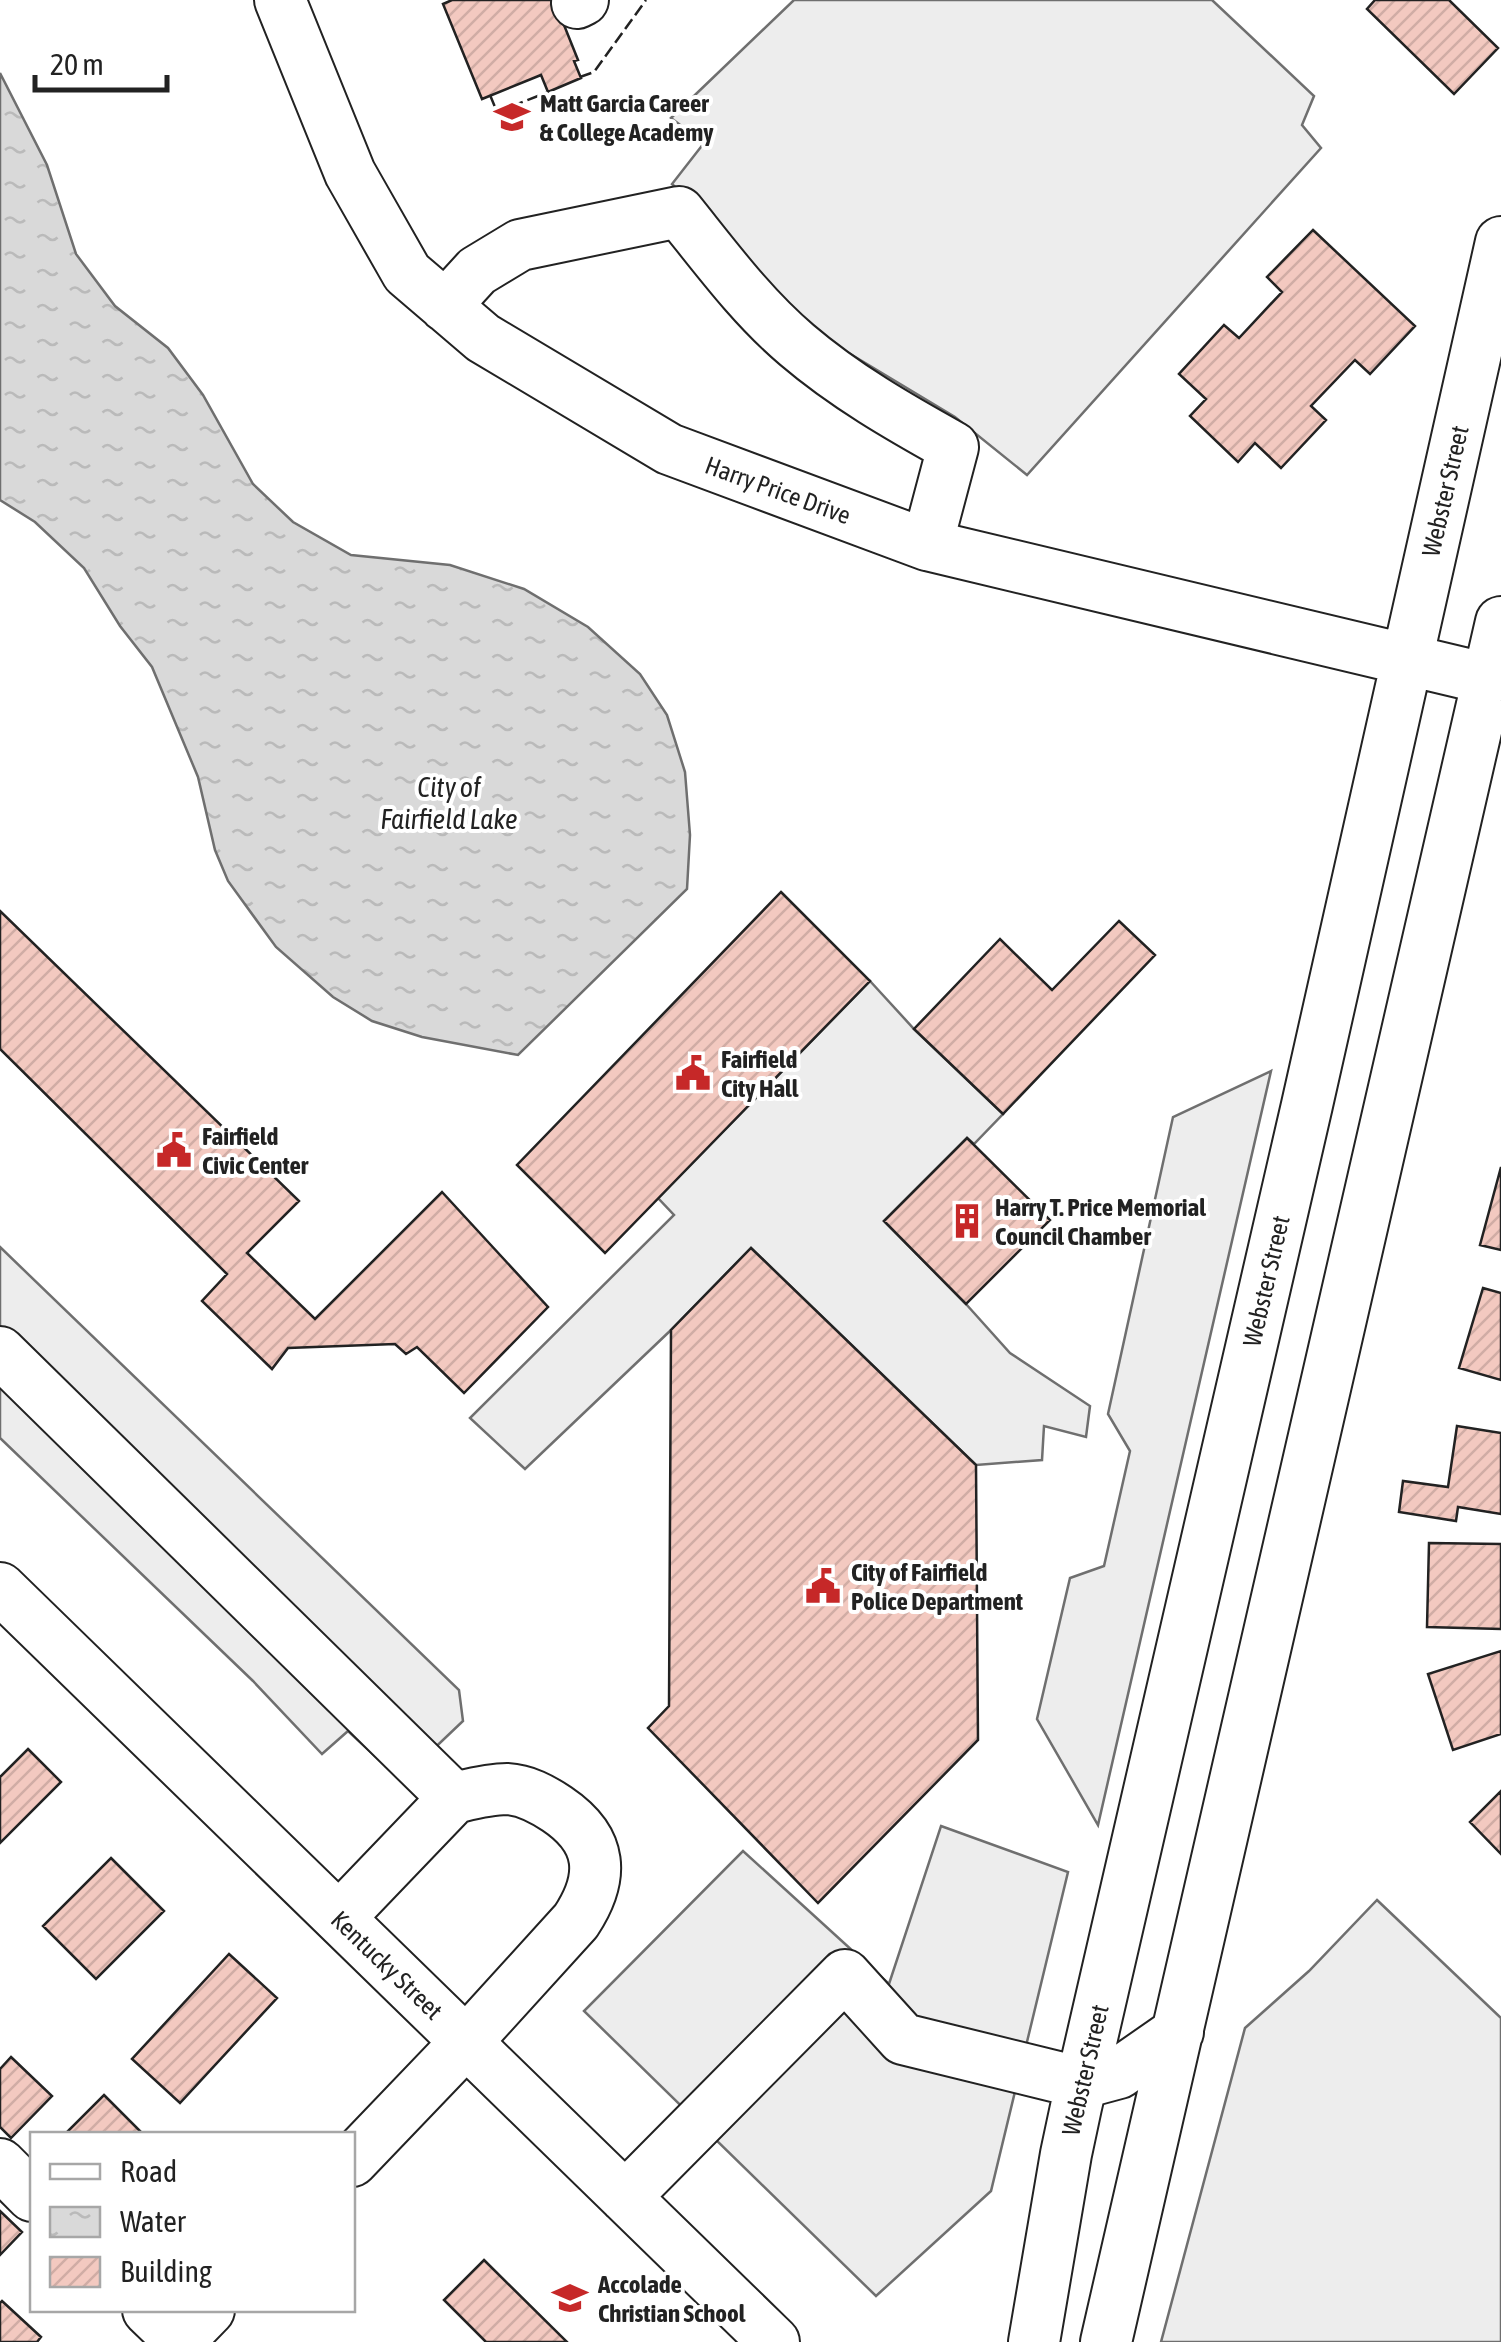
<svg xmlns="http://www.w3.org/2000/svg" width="1501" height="2342" font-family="'Asap Condensed',sans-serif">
	<defs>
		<pattern id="water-ripples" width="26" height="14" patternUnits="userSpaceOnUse" patternTransform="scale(2.5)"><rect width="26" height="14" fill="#d9d9d9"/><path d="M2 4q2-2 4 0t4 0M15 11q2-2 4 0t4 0" fill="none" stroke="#bababa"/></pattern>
		<pattern id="building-hatch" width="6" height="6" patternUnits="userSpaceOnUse" patternTransform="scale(2.5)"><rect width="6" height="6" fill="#f3c9c0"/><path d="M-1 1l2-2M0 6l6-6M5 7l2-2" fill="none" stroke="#d0aca5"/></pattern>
	</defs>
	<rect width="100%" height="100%" fill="#fff"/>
	<path fill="#ededed" stroke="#6f6f6f" stroke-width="2.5" d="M794,0H1212L1314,96L1302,125L1321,148L1027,475L955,417L842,349L787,307L705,215L672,184L704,143L671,118Z
		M870,981L914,1029L1003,1114L974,1144L967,1138L884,1221L966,1304L1010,1353L1090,1406L1086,1437L1044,1426L1042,1460L976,1465L751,1248L671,1330L525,1469L470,1418L674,1215L658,1198Z
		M1271,1071L1098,1825L1037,1719L1070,1578L1104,1566L1130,1451L1108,1414L1173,1117Z
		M0,1247L459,1690L463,1721L401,1780L348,1731L322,1754L253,1681L0,1438Z
		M941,1826L1068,1872L991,2191L876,2296L584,2011L743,1851L889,1984Z
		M1377,1900L1501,2018V2342H1161L1245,2028L1309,1971Z"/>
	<path fill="url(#water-ripples)" stroke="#6f6f6f" stroke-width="2.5" d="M0,73L47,165L76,254L115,306L168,348L203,395L253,484L293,522L351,555L450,565L524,589L588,627L640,674L667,715L685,772L690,835L687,889L518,1055L422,1037L372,1021L333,997L276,947L228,881L215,850L198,777L152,667L120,626L84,568L35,522L0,500Z"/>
	<path fill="url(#building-hatch)" stroke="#222" stroke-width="2.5" d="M452,0H554L578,60L574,61L581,78L548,92L541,75L482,99L443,4Z
		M1375,0H1449L1498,48L1454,94L1367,9Z
		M1313,230L1415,326L1370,374L1355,360L1311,406L1326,420L1281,468L1255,443L1238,462L1190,416L1206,399L1179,374L1224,325L1239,338L1282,292L1267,277Z
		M781,892L870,981L605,1253L517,1165Z
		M0,911L299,1201L247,1253L315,1319L442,1192L548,1307L464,1393L417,1347L406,1354L395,1344L288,1348L272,1369L202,1301L227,1274L0,1049Z
		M1119,921L1155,955L1003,1114L914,1029L1000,939L1052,990Z
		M967,1138L1050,1220L966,1304L884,1221Z
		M1501,1167V1250L1480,1245Z
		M751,1248L976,1465L978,1740L818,1903L648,1728L669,1706L671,1330Z
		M1483,1288L1501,1293V1380L1459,1368Z
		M1457,1426L1501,1433V1514L1458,1507L1456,1521L1399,1512L1403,1481L1448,1487Z
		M1429,1543L1501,1544V1629L1427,1627Z
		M1501,1651V1734L1453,1750L1428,1674Z
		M28,1749L61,1782L0,1843V1777Z
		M1501,1791V1854L1470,1822Z
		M111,1858L164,1911L96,1979L43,1926Z
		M229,1954L277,1998L180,2103L132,2059Z
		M11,2057L52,2096L11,2138L0,2127V2069Z
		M104,2095L143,2134H65Z
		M0,2211L22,2232L0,2255Z
		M484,2260L567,2342H486L444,2300Z
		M2,2301L41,2337L37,2342H0V2303Z"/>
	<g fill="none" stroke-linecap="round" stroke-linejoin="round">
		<defs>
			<path id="minor" d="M280,0L350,173L407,273L483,338L669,449L927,545L1488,679
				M577,3L583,0
				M445,306L477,271L520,245L679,212C716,258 752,307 797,345C845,386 899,417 953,447L927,545
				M0,1352L454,1798
				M0,1588L774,2342
				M339,1918L454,1798C471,1794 489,1789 507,1789C526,1790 542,1799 557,1809C603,1840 605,1877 576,1921L466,2042L352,2161
				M0,2164L32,2196
				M625,2197L845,1975L903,2039L1082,2083L1119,2073L1178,2032
				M148,2310L181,2342
				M178,2342L209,2310
				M1034,2342L1066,2154L1076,2107L1307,1105L1501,242
				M1106,2342L1501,622"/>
		</defs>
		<use href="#minor" stroke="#222" stroke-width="54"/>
		<use href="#minor" stroke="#fff" stroke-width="50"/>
		<path stroke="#222" stroke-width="2.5" stroke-dasharray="12 5" stroke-linecap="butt" d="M580,77L594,72L646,0
			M490,95L497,112L548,92"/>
	</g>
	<defs>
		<symbol id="school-bare" viewBox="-9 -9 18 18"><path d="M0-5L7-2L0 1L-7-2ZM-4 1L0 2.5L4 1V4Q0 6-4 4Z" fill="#c62828" stroke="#fff" stroke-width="2.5" paint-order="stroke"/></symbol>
		<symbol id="civic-bare" viewBox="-9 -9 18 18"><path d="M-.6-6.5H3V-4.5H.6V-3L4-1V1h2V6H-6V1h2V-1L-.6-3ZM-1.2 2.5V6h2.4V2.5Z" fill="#c62828" stroke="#fff" stroke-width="2.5" paint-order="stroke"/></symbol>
		<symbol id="building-bare" viewBox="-9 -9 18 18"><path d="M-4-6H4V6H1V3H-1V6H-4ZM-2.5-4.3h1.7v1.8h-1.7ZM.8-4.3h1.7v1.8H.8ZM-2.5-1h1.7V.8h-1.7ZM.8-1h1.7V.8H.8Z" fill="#c62828" stroke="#fff" stroke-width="2.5" paint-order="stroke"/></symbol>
	</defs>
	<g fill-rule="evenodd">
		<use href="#school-bare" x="487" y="92" width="50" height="50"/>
		<use href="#civic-bare" x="668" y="1048" width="50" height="50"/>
		<use href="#civic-bare" x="149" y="1125" width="50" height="50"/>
		<use href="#building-bare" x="942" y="1196" width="50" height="50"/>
		<use href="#civic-bare" x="798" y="1561" width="50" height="50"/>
		<use href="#school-bare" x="545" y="2273" width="50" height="50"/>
	</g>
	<g text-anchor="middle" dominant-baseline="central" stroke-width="8" stroke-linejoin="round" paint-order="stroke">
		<g font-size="25" font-weight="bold" fill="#222" stroke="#fff" text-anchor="start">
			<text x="540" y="103">Matt Garcia Career<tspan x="540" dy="29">&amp; College Academy</tspan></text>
			<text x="721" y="1059">Fairfield<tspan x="721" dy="29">City Hall</tspan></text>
			<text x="202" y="1136">Fairfield<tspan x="202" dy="29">Civic Center</tspan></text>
			<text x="995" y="1207">Harry T. Price Memorial<tspan x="995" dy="29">Council Chamber</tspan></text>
			<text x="851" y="1572">City of Fairfield<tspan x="851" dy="29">Police Department</tspan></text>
			<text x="598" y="2284">Accolade<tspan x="598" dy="29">Christian School</tspan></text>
		</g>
		<g font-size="25" fill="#222" stroke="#fff">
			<text transform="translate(778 490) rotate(20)">Harry Price Drive</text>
			<text transform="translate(1445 491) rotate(-77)">Webster Street</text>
			<text transform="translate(1266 1281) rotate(-77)">Webster Street</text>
			<text transform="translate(387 1965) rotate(44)">Kentucky Street</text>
			<text transform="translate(1085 2070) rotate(-77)">Webster Street</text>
		</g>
		<g font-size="28" font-style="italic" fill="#222" stroke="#fff">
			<text x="449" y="787">City of<tspan x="449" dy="32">Fairfield Lake</tspan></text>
		</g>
	</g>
	<rect x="30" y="2132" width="325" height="180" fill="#ffffff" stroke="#a7a7a7" stroke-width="2.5"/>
	<rect x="50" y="2164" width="50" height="15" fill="#ffffff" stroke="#a7a7a7" stroke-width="2.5"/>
	<text x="120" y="2182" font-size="30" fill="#222222">Road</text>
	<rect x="50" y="2207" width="50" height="30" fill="url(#water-ripples)" stroke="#a7a7a7" stroke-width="2.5"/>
	<text x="120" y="2232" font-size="30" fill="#222222">Water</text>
	<rect x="50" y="2257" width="50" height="30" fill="url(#building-hatch)" stroke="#a7a7a7" stroke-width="2.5"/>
	<text x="120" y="2282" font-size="30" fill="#222222">Building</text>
	<path d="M35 75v15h132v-15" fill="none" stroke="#222222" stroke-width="5"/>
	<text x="50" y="75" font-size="30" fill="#222222" stroke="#ffffff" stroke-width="8" paint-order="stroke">20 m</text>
</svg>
